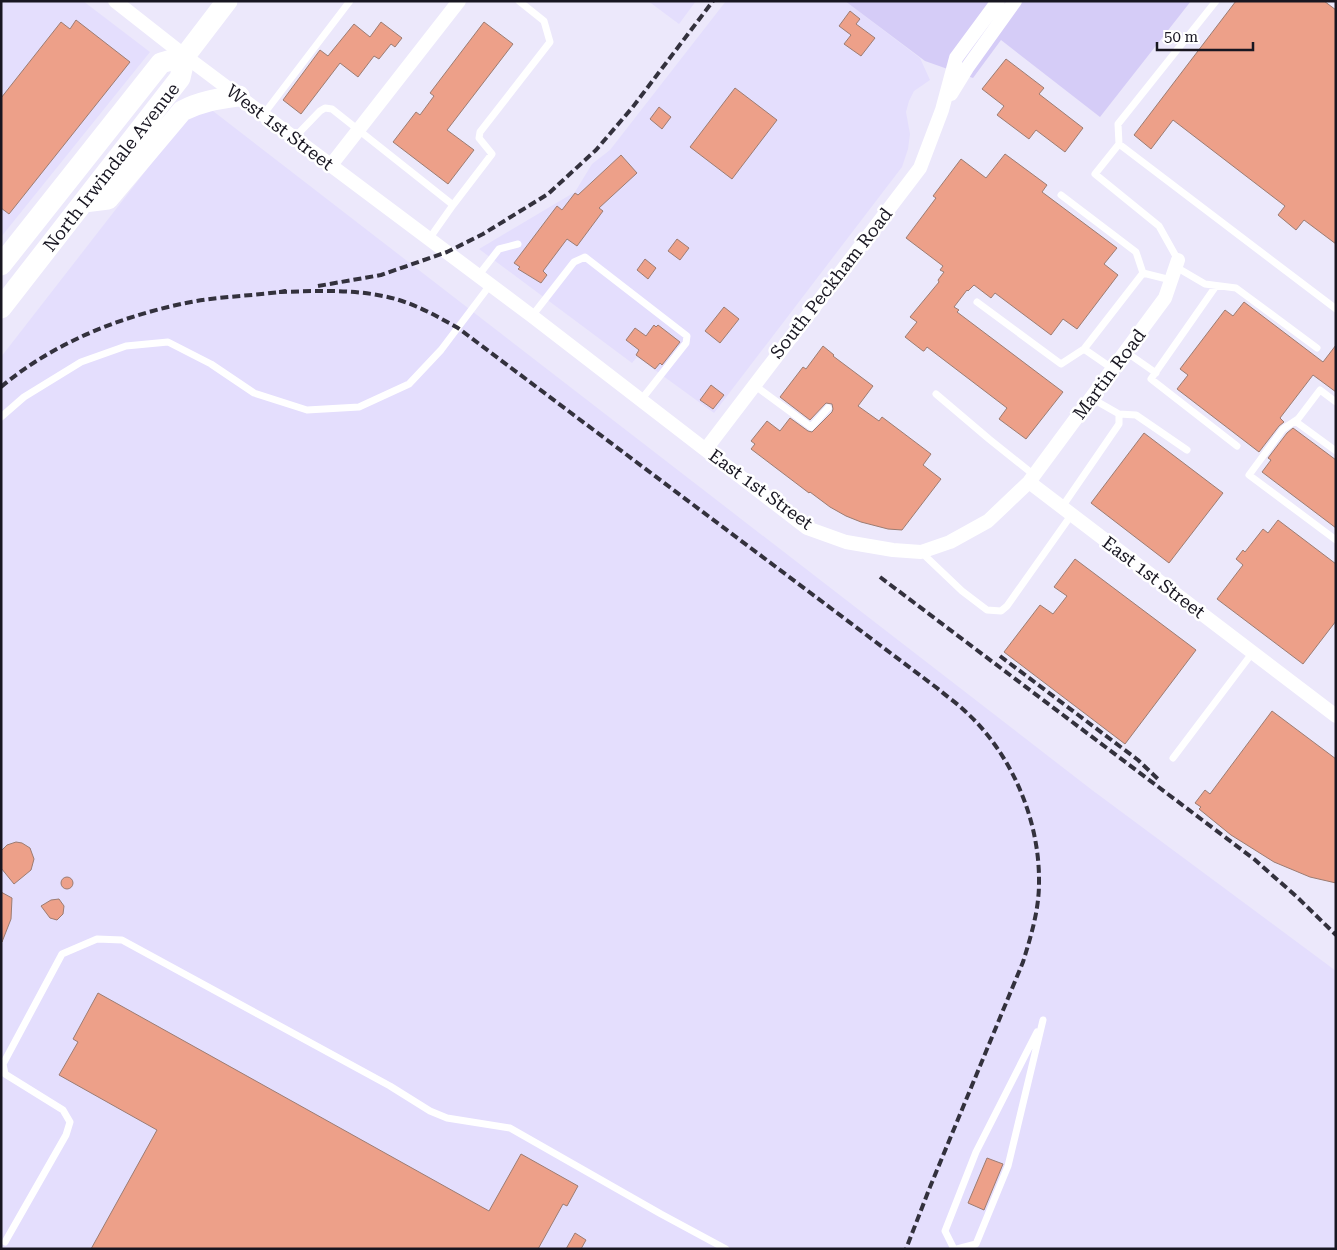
<svg xmlns="http://www.w3.org/2000/svg" width="1337" height="1250" font-family="'Roboto Serif',serif">
	<rect width="100%" height="100%" fill="#ece8fb"/>
	<path fill="#e4defd" d="M1,1H83L150,52L1,237Z
		M648,1H696L679,24Z
		M726,1H845L920,58L930,80L914,91L909,101L906,112L910,134L908,149L902,167L714,413L637,357L632,363L479,249L575,192L592,164L610,150Z
		M200,101L1092,790L1336,971V1249H1V357Z"/>
	<path fill="#d5ccf7" d="M845,1H1191L1100,117L1001,40L973,78L925,61Z"/>
	<path fill="#eda089" stroke="#9c7c72" d="M1236,1H1324L1336,10V244L1304,220L1296,230L1278,215L1285,206L1173,120L1151,149L1134,135Z
		M850,11L860,19L856,24L875,38L861,56L844,44L851,35L839,26Z
		M76,20L130,62L9,214L1,208V98L61,22L70,29Z
		M381,22L402,38L395,47L391,44L379,59L374,56L358,77L340,63L301,114L283,100L320,50L328,56L354,24L370,37Z
		M484,22L513,44L447,130L474,150L448,184L393,142L416,112L420,115L434,96L430,93Z
		M1006,59L1044,88L1039,94L1083,128L1065,152L1036,130L1029,139L997,115L1004,106L982,89Z
		M735,88L777,120L732,179L690,147Z
		M659,107L671,117L662,129L650,119Z
		M1005,154L1047,185L1042,192L1117,248L1104,264L1118,275L1077,329L1063,319L1051,335L995,293L991,298L974,285L968,291L967,290L954,307L959,310L957,312L1063,392L1026,439L999,419L1007,408L927,347L924,351H923L905,337L917,322L910,317L939,282L938,280L944,272L940,270L943,266L906,238L936,198L933,196L961,159L986,178Z
		M621,155L637,173L599,208L603,211L577,246L567,239L543,271L547,275L541,283L518,269L520,267L514,263L557,206L562,210L575,193L578,195Z
		M677,239L689,248L680,260L668,251Z
		M645,259L656,268L648,279L637,270Z
		M1244,302L1323,362L1336,345V392L1313,375L1280,418L1284,422L1279,426L1259,452L1177,389L1188,375L1180,369L1225,310L1233,316Z
		M724,307L739,319L720,343L705,331Z
		M654,325L656,327L658,325L680,342L662,365L660,363L655,369L636,355L639,350L626,340L635,328L646,336Z
		M823,346L834,355L833,356L873,386L858,406L879,421L882,417L931,454L923,465L941,479L902,530L888,529L861,522L846,516L830,507L810,492L809,493L751,449L755,444L751,441L767,421L780,431L790,418L808,431L812,432L832,412L833,409L832,404L826,403L810,420L780,397L803,367L806,369Z
		M711,385L724,395L713,409L700,400Z
		M1293,428L1336,460V528L1262,472L1271,460L1268,458L1287,433Z
		M1144,433L1223,493L1169,563L1091,503Z
		M1278,520L1336,564V621L1303,664L1217,599L1243,565L1236,559L1243,550L1245,552L1263,529L1268,533Z
		M1075,559L1196,650L1125,744L1004,652L1040,605L1053,614L1067,596L1054,587Z
		M1272,711L1336,759V883L1310,877L1274,862L1231,835L1199,809L1201,807L1195,803L1205,790L1210,794Z
		M16,842L22,843L30,848L34,859L31,870L14,884L1,868V851L7,845Z
		M61 883a6 6 0 1 1 12 0a6 6 0 1 1-12 0Z
		M1,892L12,898L11,919L2,942Z
		M59,899L64,906L63,914L57,920L50,918L41,906L51,900Z
		M98,993L489,1211L521,1154L578,1186L567,1206L563,1204L538,1249H91L157,1130L59,1075L78,1042L73,1039Z
		M987,1158L1003,1164L984,1210L968,1203Z
		M575,1233L586,1240L581,1249H566Z"/>
	<g fill="none" stroke-linecap="round" stroke-linejoin="round">
		<path stroke="#fff" stroke-width="7" d="M263,115L350,1
			M294,138L320,111L325,108L332,109L453,205L492,154L479,138L480,132L550,42L544,21L519,1
			M1119,144L1118,124L1216,1
			M1061,195L1136,252L1143,273
			M429,239L453,205
			M1178,260L1159,226L1095,174L1119,144L1336,309
			M1176,267L1205,284L1236,288L1317,348
			M478,276L499,249L518,244
			M1216,286L1151,379L1237,446
			M977,302L1061,364L1084,349L1113,369
			M532,316L574,262L585,257L687,336L686,343L641,400
			M1084,349L1143,273L1171,280
			M1126,352L1156,373
			M754,385L811,427L828,408
			M936,394L989,439L1034,475
			M1336,402L1320,390L1298,419L1283,429L1249,475L1336,540
			M1119,414L1136,415L1187,450
			M1,417L24,397L81,362L126,346L168,342L211,364L254,393L307,410L359,407L409,384L441,350L490,285
			M1295,421L1336,451
			M1062,507L1119,424V414L1091,398
			M921,552L962,591L987,610L1001,611L1007,606L1072,514
			M1173,758L1253,652
			M5,1242L66,1135L70,1122L63,1110L5,1074L3,1064L62,954L97,939L122,940L390,1086L430,1111L447,1118L510,1128L661,1214L726,1249
			M954,1249L945,1231L976,1152L1037,1032
			M957,1249L976,1244L1008,1166L1043,1020"/>
		<path stroke="#fff" stroke-width="14" d="M115,1L185,56L532,316L807,528L846,542L893,550L921,552L950,542L988,521L1029,482L1165,298L1178,260
			M951,94L967,68L1015,1
			M331,165L459,1
			M706,449L920,168L942,110L956,58L998,1
			M1029,482L1336,716"/>
		<path stroke="#fff" stroke-width="21" d="M84,202L108,199L182,111C201,101 218,99 239,96
			M1,265L161,63L185,56
			M1,308L180,78L185,56L227,1"/>
		<path stroke="#33313d" stroke-width="4" stroke-dasharray="8 4" stroke-linecap="butt" d="M318,286L381,275L447,252L483,234L548,194L596,150L632,108L713,1
			M279,292C314,291 349,289 383,296C410,301 435,315 458,328L937,688C946,696 957,703 966,712C1012,754 1040,821 1039,883C1039,910 1031,936 1023,962L930,1187L906,1249
			M1,387C54,342 124,315 191,302C222,296 254,296 286,291
			M880,577L1254,859L1297,897L1336,935
			M1000,656L1138,760L1160,781"/>
	</g>
	<g text-anchor="middle" dominant-baseline="central" stroke-width="5" stroke-linejoin="round" paint-order="stroke">
		<g font-size="18" fill="#181621" stroke="#fff">
			<text transform="translate(280 127) rotate(37)">West 1st Street</text>
			<text transform="translate(111 167) rotate(-52)">North Irwindale Avenue</text>
			<text transform="translate(831 283) rotate(-52)">South Peckham Road</text>
			<text transform="translate(1109 374) rotate(-53)">Martin Road</text>
			<text transform="translate(761 489) rotate(36)">East 1st Street</text>
			<text transform="translate(1154 577) rotate(37)">East 1st Street</text>
		</g>
	</g>
	<rect width="1337" height="1250" fill="none" stroke="#181621" stroke-width="5"/>
	<path d="M1157 42v8h96v-8" fill="none" stroke="#181621" stroke-width="2.5"/>
	<text x="1164" y="42" font-size="15" fill="#181621" stroke="#ffffff" stroke-width="4" paint-order="stroke">50 m</text>
</svg>
